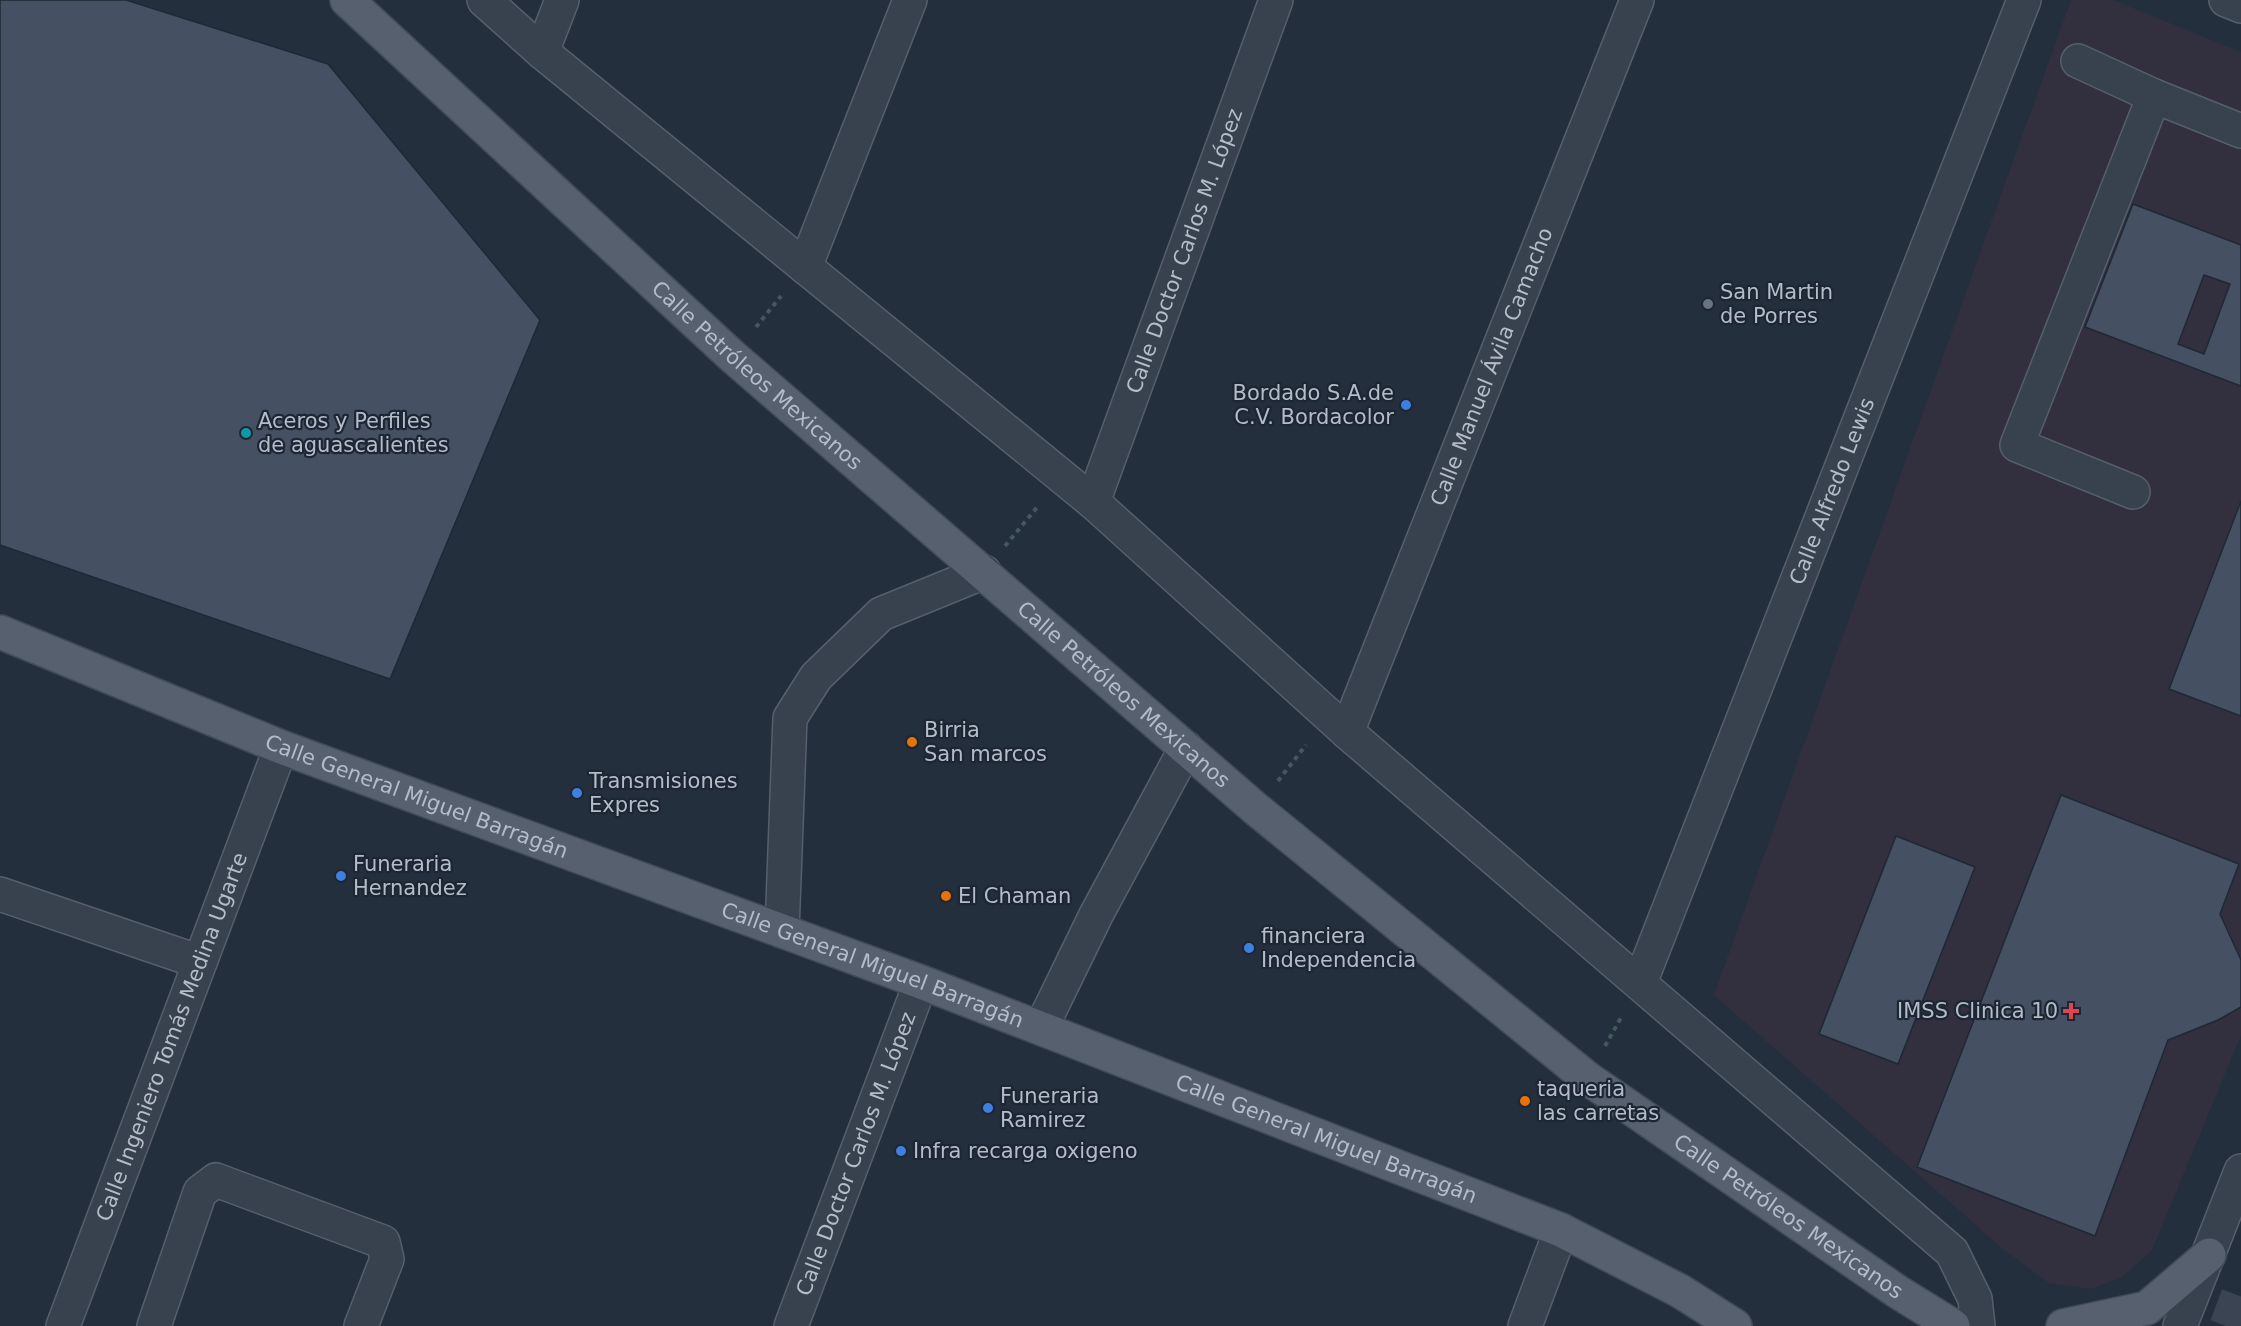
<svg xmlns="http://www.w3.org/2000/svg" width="2241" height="1326" font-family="'DejaVu Sans',sans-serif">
	<rect width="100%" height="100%" fill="#242f3e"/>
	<path fill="#32303f" d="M2071,0H2113L2241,52V1035L2152,1250L2121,1278L2090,1289L2049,1283L2002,1248L1714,995Z"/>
	<path fill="#455162" stroke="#1f2835" stroke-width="1.5" fill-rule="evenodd" d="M0,0H126L328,64L540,320L390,679L0,545Z
		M2133,204L2241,245V386L2085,327ZM2204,275L2230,284L2204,354L2178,344Z
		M2241,501V716L2169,689Z
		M2061,795L2239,864L2220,914L2241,960V1007L2218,1020L2168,1040L2095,1236L1917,1167Z
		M1896,836L1975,867L1898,1064L1819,1034Z"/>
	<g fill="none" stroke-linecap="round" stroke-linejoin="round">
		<path stroke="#3a4453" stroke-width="33" stroke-dasharray="33 16" stroke-linecap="butt" d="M2226,1326L2241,1286"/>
		<defs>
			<g id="minor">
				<path d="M484,0L542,52L1093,502L1347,732L1952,1252L1975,1299L1978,1326"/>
				<path d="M2226,0L2241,6"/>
				<path d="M542,52L562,0"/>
				<path d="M2078,61L2154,96L2241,131"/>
				<path d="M805,267L910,0"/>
				<path d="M2133,492L2017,445L2154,96"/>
				<path id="s1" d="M1093,502L1276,0"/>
				<path id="s2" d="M1347,732L1637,0"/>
				<path d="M0,894L200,962"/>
				<path d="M782,931L790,718L816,677L881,614L984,572"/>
				<path id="s3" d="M1640,983L2024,0"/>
				<path d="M1041,1028L1096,915L1186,748"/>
				<path id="s4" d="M63,1326L281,747"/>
				<path d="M154,1326L200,1192L216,1180L383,1242L387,1259L361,1326"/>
				<path id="s5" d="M791,1326L921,982"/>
				<path d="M1525,1326L1561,1230"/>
				<path d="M2180,1326L2241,1171"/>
			</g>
			<g id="major">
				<path id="s6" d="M347,0L732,356L1256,809L1587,1078L1898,1292L1953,1326"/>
				<path id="s7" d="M0,632L281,747L921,982L1561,1230L1680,1291L1735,1326"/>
				<path d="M2063,1326L2147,1308L2209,1255"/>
			</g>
		</defs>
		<use href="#minor" stroke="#565f6c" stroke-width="36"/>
		<use href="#major" stroke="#414a57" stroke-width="36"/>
		<path stroke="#44595c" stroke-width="4" stroke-dasharray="4.5 4.5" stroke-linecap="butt" d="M756,327L781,296
			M1005,546L1039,505
			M1278,781L1306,745
			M1605,1046L1622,1016"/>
		<use href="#minor" stroke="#38414e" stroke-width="33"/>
		<use href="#major" stroke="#56606e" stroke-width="33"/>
	</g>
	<circle fill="#6b7280" stroke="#1d2633" stroke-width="2" cx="1708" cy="304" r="6"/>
	<g fill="#3f7fe0" stroke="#1d2633" stroke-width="2">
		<circle cx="1406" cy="405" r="6"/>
		<circle cx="577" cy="793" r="6"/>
		<circle cx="341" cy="876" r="6"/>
		<circle cx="1249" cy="948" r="6"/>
		<circle cx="988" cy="1108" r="6"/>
		<circle cx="901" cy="1151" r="6"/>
	</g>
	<circle fill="#0f9aa8" stroke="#1d2633" stroke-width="2" cx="246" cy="433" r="6"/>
	<g fill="#e8710a" stroke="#1d2633" stroke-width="2">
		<circle cx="912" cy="742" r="6"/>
		<circle cx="946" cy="896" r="6"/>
		<circle cx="1525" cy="1101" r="6"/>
	</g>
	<path fill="#e0444e" stroke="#1d2633" stroke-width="2" d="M2068 1002h6v6h6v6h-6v6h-6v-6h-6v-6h6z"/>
	<g text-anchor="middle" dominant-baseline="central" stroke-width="4.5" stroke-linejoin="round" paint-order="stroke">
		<g font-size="21" fill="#b4bcc9" stroke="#1d2633">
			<text stroke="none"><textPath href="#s1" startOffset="267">Calle Doctor Carlos M. López</textPath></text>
			<text stroke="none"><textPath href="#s2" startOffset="393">Calle Manuel Ávila Camacho</textPath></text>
			<text stroke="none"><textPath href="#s6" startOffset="556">Calle Petróleos Mexicanos</textPath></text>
			<text stroke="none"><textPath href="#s3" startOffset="528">Calle Alfredo Lewis</textPath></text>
			<text stroke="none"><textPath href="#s6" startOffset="1042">Calle Petróleos Mexicanos</textPath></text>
			<text stroke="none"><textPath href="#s7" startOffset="448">Calle General Miguel Barragán</textPath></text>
			<text stroke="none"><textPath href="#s7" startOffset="934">Calle General Miguel Barragán</textPath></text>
			<text stroke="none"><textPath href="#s4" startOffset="309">Calle Ingeniero Tomás Medina Ugarte</textPath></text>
			<text stroke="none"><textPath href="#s7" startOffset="1420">Calle General Miguel Barragán</textPath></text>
			<text stroke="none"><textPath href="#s5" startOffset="184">Calle Doctor Carlos M. López</textPath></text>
			<text stroke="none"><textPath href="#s6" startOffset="1888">Calle Petróleos Mexicanos</textPath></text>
		</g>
		<g font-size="21" fill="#b4bcc9" stroke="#1d2633" text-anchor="start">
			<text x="1720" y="292">San Martin<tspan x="1720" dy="24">de Porres</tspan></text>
			<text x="1394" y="393" text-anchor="end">Bordado S.A.de<tspan x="1394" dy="24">C.V. Bordacolor</tspan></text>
			<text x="258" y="421">Aceros y Perfiles<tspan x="258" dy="24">de aguascalientes</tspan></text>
			<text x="924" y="730">Birria<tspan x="924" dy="24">San marcos</tspan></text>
			<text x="589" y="781">Transmisiones<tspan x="589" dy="24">Expres</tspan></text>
			<text x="353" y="864">Funeraria<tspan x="353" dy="24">Hernandez</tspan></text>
			<text x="958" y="896">El Chaman</text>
			<text x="1261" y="936">financiera<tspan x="1261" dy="24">Independencia</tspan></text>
			<text x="2058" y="1011" text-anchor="end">IMSS Clinica 10</text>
			<text x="1537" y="1089">taqueria<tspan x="1537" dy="24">las carretas</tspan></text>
			<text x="1000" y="1096">Funeraria<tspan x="1000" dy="24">Ramirez</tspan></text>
			<text x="913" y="1151">Infra recarga oxigeno</text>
		</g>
	</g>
</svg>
